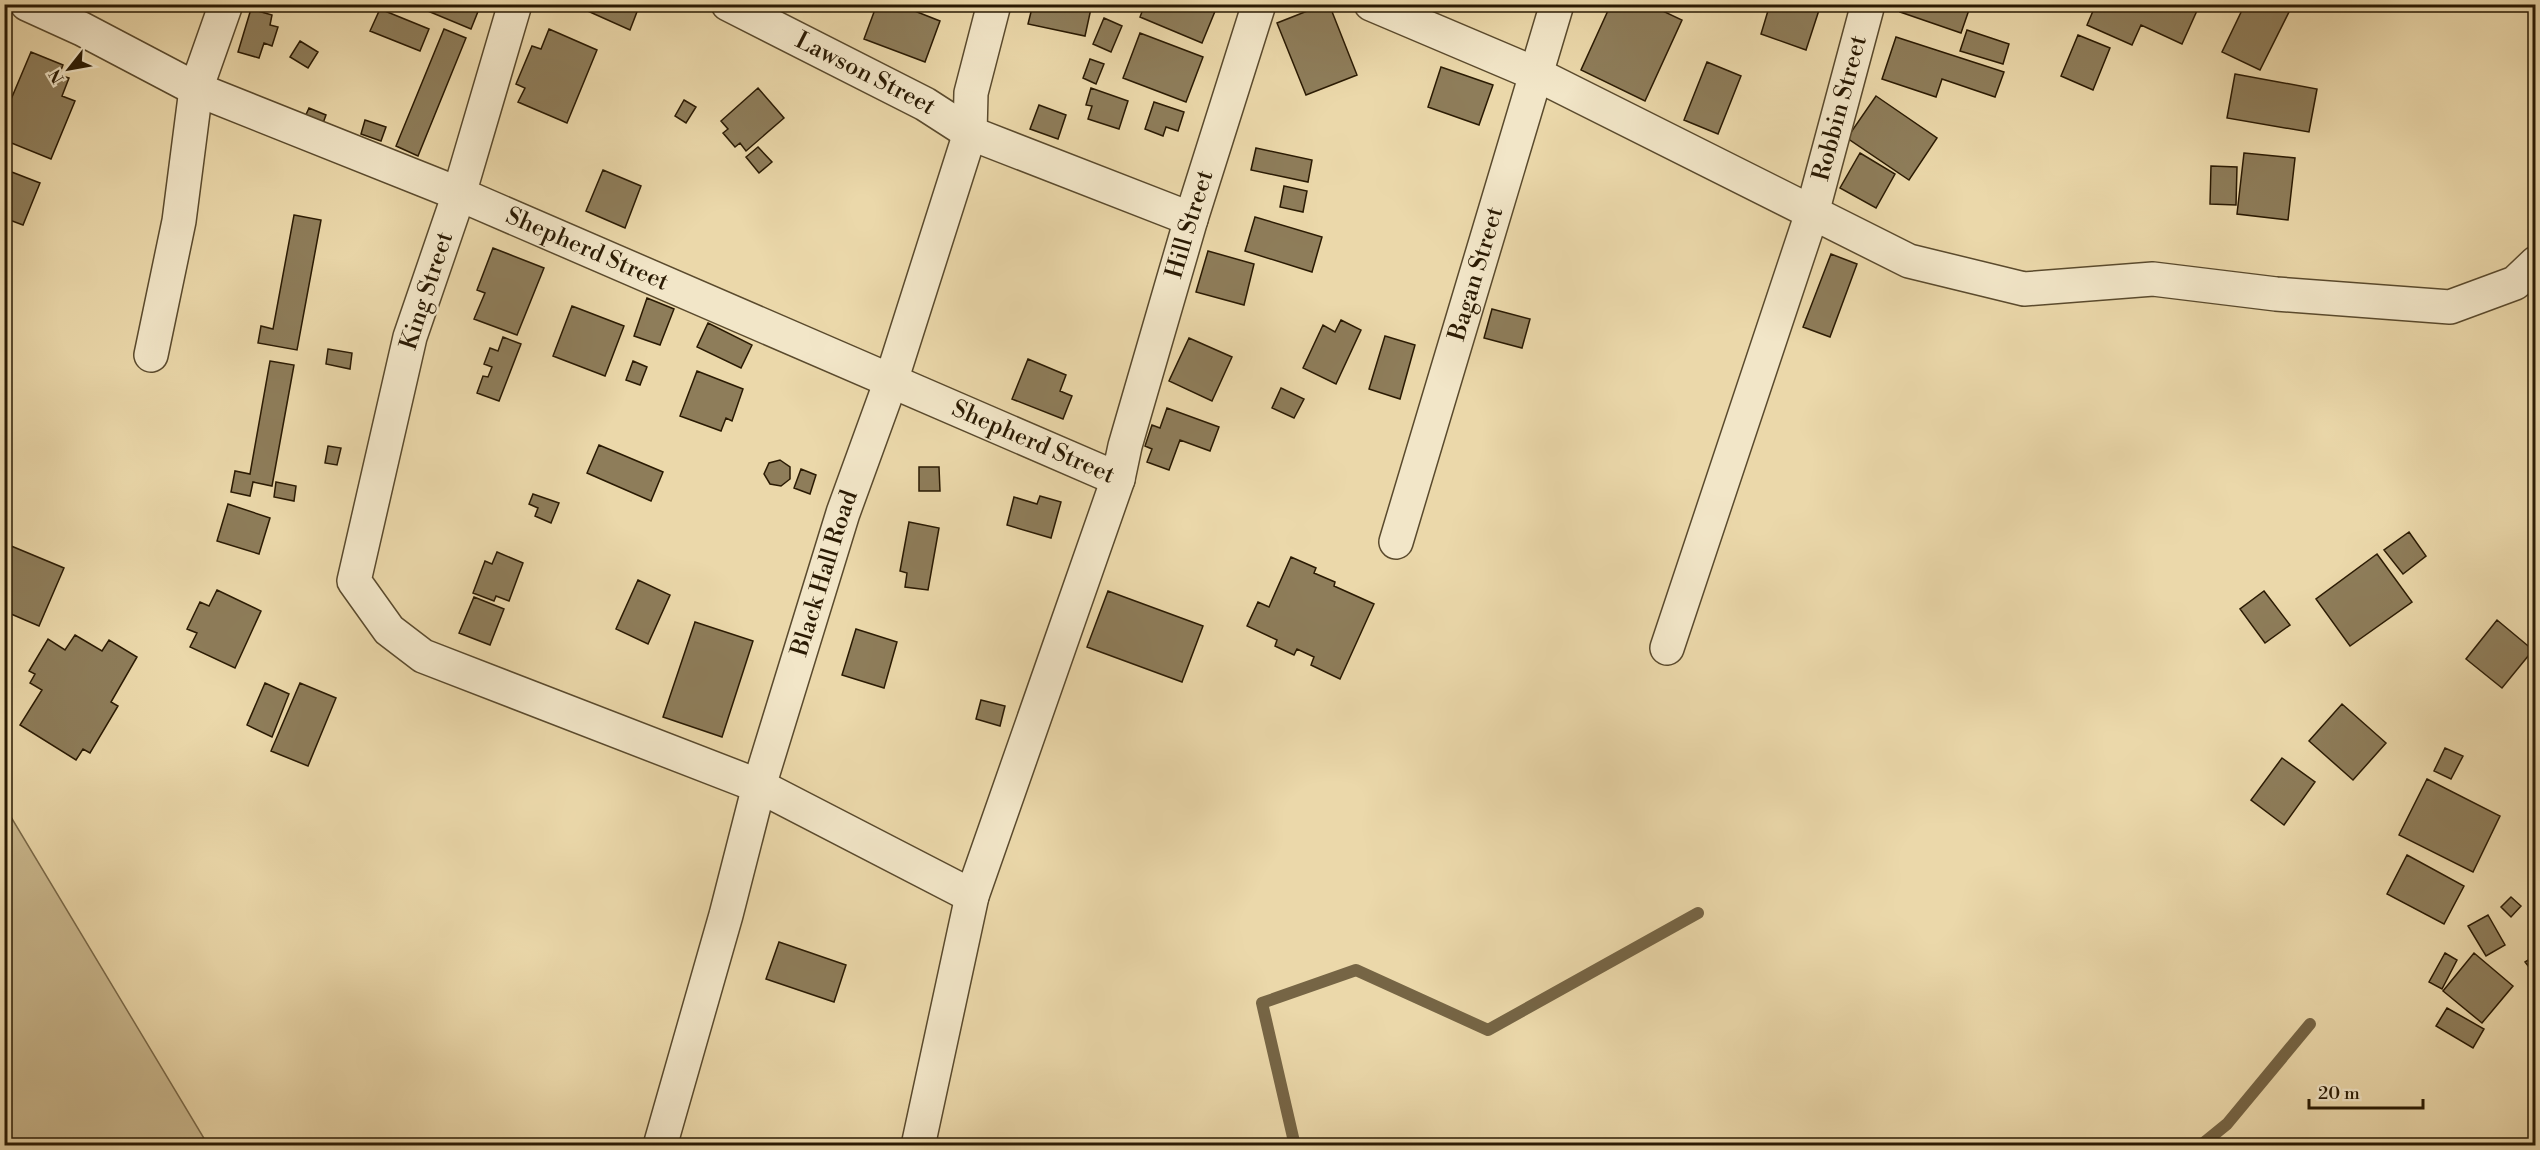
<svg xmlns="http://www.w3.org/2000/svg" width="2540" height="1150" font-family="'Libre Bodoni',serif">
	<rect width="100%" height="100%" fill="#ebd8aa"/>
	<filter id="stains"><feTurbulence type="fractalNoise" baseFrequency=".00333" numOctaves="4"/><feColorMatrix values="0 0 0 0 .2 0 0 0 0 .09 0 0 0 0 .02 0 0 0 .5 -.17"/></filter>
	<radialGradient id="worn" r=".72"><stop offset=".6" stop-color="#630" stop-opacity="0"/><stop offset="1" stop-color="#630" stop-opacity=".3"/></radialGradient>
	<path fill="#cab88e" stroke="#7a6948" stroke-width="1.5" d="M4,807H5L208,1145H5Z"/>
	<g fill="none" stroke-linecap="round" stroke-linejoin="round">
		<path stroke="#766545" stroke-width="12" d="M1295,1146L1262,1003L1356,970L1488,1030L1698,913
			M2200,1146L2227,1124L2310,1024"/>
	</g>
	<path fill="#8e7d5a" stroke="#2a1a03" stroke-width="1.5" d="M411,4H481L471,29Z
		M572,4H640L630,30Z
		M877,4H897L940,21L925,62L864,39Z
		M1033,4H1092L1085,36L1028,24Z
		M1145,4H1218L1202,43L1140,17Z
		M1325,4H1329L1357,75L1306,95L1277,23Z
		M1611,4H1648L1682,20L1645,101L1581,70Z
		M1770,4H1821L1806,50L1761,34Z
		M1903,4H1971L1961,33L1900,12Z
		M2096,4H2200L2182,44L2141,25L2132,45L2087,25Z
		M2245,4H2293L2260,70L2222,52Z
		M251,9L272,15L270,25L278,27L272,46L264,43L259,58L238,52Z
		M380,9L429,29L420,51L370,31Z
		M1104,18L1122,26L1111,52L1093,44Z
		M444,29L466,38L418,156L396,146Z
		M549,29L597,50L567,123L518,102L525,88L516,84L532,46L541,49Z
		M1967,30L2009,44L2003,64L1960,51Z
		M1140,33L1203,57L1186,102L1123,78Z
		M2078,35L2110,48L2093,90L2061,76Z
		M1896,37L2004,72L1995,97L1942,79L1936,97L1882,79Z
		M300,41L318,52L308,68L290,57Z
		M31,52L63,65L59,75L69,78L62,96L75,101L51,159L4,140V116Z
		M1090,59L1104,64L1096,84L1083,78Z
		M1707,62L1741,76L1718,134L1684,120Z
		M1441,67L1493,85L1479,125L1428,107Z
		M2235,74L2317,89L2309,132L2227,118Z
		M758,88L784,118L746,151L740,143L735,147L723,133L728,129L721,121Z
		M1091,88L1128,101L1119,129L1088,119L1092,106L1086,105Z
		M1876,96L1937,138L1909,180L1847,138Z
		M684,100L696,107L686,123L675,116Z
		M1154,102L1184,112L1178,131L1166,127L1163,136L1145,129Z
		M1039,105L1066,115L1058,139L1030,129Z
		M309,108L326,115L322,126L304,119Z
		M365,120L386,127L381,141L361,134Z
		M758,147L772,162L759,173L746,157Z
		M1256,148L1312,160L1308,182L1251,170Z
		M1860,153L1895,174L1876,208L1840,188Z
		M2244,153L2295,158L2288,220L2237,214Z
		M2211,166L2237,167L2236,205L2210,204Z
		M4,169L40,183L23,225L4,218Z
		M603,170L641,186L625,228L586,211Z
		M1284,186L1307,191L1303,212L1280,207Z
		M294,215L321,220L297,350L258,343L261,326L273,329Z
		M1255,217L1322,237L1312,272L1245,251Z
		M493,248L544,268L517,335L474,319L485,293L477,290Z
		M1208,251L1254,264L1244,305L1196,292Z
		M1831,254L1857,264L1830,337L1803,327Z
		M647,298L674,309L660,345L634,336Z
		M572,306L624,326L605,376L553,356Z
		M1492,309L1530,319L1522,348L1484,338Z
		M1341,320L1361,330L1336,384L1303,368L1323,325L1335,332Z
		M708,323L752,345L741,368L697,347Z
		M1385,336L1415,345L1400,399L1369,389Z
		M503,337L521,344L499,401L477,393L483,376L488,377L492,367L484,364L490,348L498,351Z
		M1189,338L1232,357L1212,401L1169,381Z
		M328,349L352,353L350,369L326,364Z
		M1028,359L1066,375L1060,391L1072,396L1063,419L1012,399Z
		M270,361L294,365L272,486L253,482L250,496L231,492L235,471L250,474Z
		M633,361L647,367L640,385L626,380Z
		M697,371L743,389L732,421L726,418L721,431L680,416Z
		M1281,388L1304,399L1294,418L1272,408Z
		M1167,408L1219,427L1210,451L1180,440L1169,470L1147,462L1152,449L1145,446L1152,425L1160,428Z
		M599,445L663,472L651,501L587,473Z
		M328,446L341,448L337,465L325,463Z
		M780,460L790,467V479L781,486L770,484L764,474L769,463Z
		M919,467H939L940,491H919Z
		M801,469L816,475L810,494L794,488Z
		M276,482L296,486L294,501L274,497Z
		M533,494L559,503L551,523L535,516L538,508L529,504Z
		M1040,496L1061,502L1051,538L1007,525L1014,497L1037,504Z
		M228,504L270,518L259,554L217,541Z
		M909,522L939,528L928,590L905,587L907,573L900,571Z
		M2409,532L2426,556L2403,574L2384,550Z
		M4,543L64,568L39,626L4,611Z
		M497,552L523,563L509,601L496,596L494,601L473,593L485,561L492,564Z
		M2377,554L2412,602L2350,646L2316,599Z
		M1291,557L1316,568L1314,573L1335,582L1334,586L1374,604L1340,679L1311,665L1314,657L1297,649L1294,655L1275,646L1277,640L1247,626L1258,602L1269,607Z
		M638,580L670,595L648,644L616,629Z
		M217,590L261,611L235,668L190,647L197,633L187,629L200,602L209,606Z
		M1108,591L1203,626L1182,682L1087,647Z
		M2264,591L2290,625L2265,643L2240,609Z
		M474,597L504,609L490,645L459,633Z
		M2497,620L2533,650L2502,688L2466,659Z
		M695,622L753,641L722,737L663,717Z
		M856,629L897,642L884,688L842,675Z
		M75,635L102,651L109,640L137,657L111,702L118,706L90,753L83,749L76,760L20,725L42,690L30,683L35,674L29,671L48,639L65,650Z
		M265,683L289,694L272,737L247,725Z
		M300,683L336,698L308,766L271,751Z
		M981,700L1005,706L1000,726L976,719Z
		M2342,704L2386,743L2353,780L2309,741Z
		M2445,748L2463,756L2451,779L2434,771Z
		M2282,758L2315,782L2284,825L2251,800Z
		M2427,779L2500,816L2473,872L2399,835Z
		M2407,855L2464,886L2444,924L2387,894Z
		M2511,897L2521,906L2511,917L2501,907Z
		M2488,915L2505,945L2486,956L2468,926Z
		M779,942L846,965L834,1002L766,979Z
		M2445,953L2457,960L2442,989L2429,982Z
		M2474,953L2513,986L2482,1023L2443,991Z
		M2536,955V968L2532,971L2525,962Z
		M2447,1008L2484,1029L2473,1048L2436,1026Z"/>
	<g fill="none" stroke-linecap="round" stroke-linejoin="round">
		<defs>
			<g id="minor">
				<path id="s1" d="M27,4L82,29L196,89L459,194L1118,479L1125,446L1191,219L1259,4"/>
				<path d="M515,4L459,194L410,337L354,581L389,630L423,656L759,786L972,896"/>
				<path id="s2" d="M728,4L925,104L970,133L1191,219"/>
				<path d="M1371,4L1536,74L1909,261L2024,289L2153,279L2276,294L2450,307L2515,283L2536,263"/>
				<path d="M151,355L179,221L196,89L226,4"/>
				<path id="s3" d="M1396,542L1557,4"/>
				<path id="s4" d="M1667,648L1812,213L1868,4"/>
				<path id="s5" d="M660,1146L726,915L759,786L843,513L891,381L970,133L971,93L994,4"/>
				<path d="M918,1146L972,896L1118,479"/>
			</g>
		</defs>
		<use href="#minor" stroke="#5a4a2d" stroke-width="36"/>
		<use href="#minor" stroke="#f2e6c8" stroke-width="33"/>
	</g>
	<g text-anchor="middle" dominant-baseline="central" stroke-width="5" stroke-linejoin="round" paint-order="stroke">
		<g font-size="24" fill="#2a1a03" stroke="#f2e6c8">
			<text stroke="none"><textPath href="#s2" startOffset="154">Lawson Street</textPath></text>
			<text stroke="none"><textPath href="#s4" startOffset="567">Robbin Street</textPath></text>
			<text stroke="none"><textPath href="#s1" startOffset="1455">Hill Street</textPath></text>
			<text stroke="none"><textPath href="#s1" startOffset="612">Shepherd Street</textPath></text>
			<text stroke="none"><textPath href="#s3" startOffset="280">Bagan Street</textPath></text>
			<text transform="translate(427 291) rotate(-72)">King Street</text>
			<text stroke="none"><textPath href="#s1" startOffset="1098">Shepherd Street</textPath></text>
			<text stroke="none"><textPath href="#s5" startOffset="596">Black Hall Road</textPath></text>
		</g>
	</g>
	<rect width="2540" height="1150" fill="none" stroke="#ebd8aa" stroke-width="24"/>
	<rect x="6" y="6" width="2528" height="1138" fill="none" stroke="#2a1a03" stroke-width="3"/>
	<rect x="12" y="12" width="2516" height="1126" fill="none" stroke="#2a1a03" stroke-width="1.5"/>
	<g transform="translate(69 69) rotate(239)" stroke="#f2e6c8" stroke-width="4.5" paint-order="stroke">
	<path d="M0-4.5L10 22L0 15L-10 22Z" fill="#2a1a03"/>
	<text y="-9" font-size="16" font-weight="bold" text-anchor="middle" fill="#2a1a03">N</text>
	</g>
	<path d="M2309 1099v9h114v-9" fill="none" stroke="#2a1a03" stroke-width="3"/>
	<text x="2318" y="1099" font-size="18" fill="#2a1a03" stroke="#f2e6c8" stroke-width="4.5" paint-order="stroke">20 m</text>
	<rect width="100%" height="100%" filter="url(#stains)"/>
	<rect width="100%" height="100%" fill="url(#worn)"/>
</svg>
